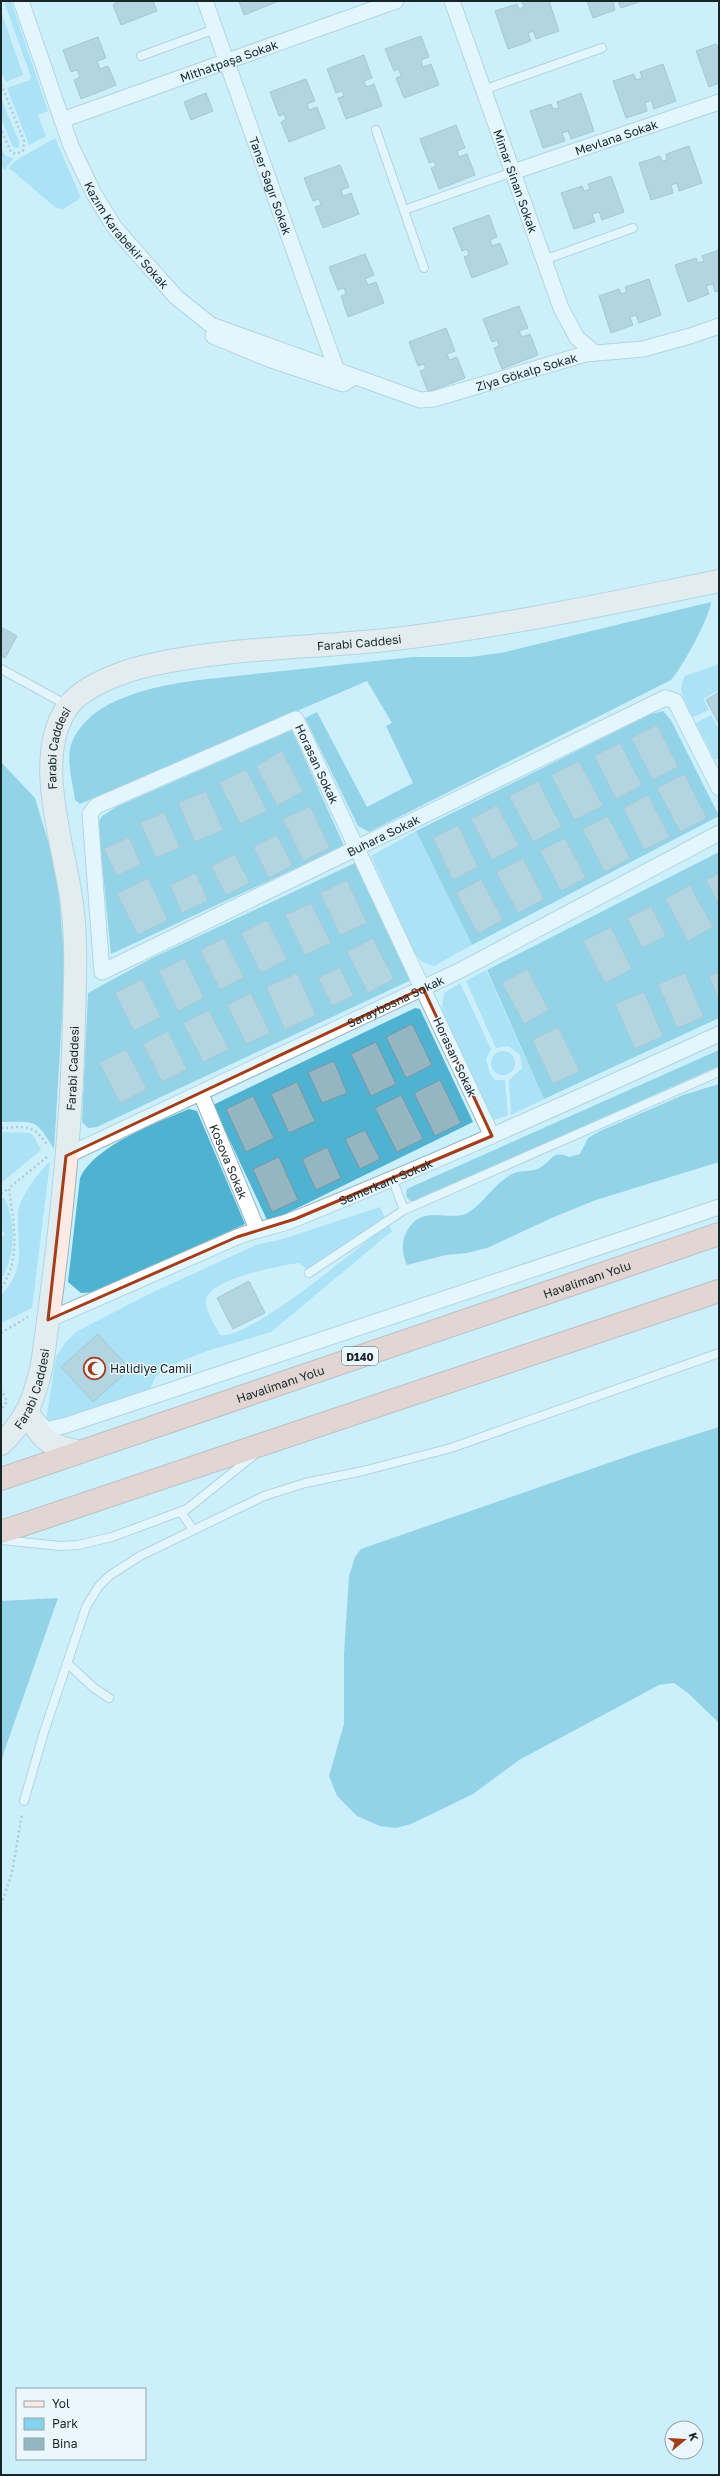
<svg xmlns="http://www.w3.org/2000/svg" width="720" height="2476" font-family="'Golos Text',sans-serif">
	<rect width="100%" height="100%" fill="#cceffc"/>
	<path fill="#84d2ed" d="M4,1H11L48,111L38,115L46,136L29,145L7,88L30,80L31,77Z
		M1,11L23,75L6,82L1,71Z
		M1,98L19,142V147L16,148L13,147L1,118Z
		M55,138L81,198L63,209L56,208L9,168L15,161Z
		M1,147L5,155L13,159L5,170L1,166Z
		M719,664V690L703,699L709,710L693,717C686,704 676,691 685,676Z
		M711,715L719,729V758L715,760L696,723Z
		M416,831L472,945L434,966L422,962L415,954L371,856Z
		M486,970L544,1099L511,1115L509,1080L522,1068L520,1055L509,1046L496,1048L466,981Z
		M460,983L491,1049L486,1059L490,1074L495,1080H505L508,1115L495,1120L491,1118L444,1017L442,1006L444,993Z
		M491 1063a12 12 0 1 1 24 0a12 12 0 1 1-24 0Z
		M1,1132L29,1133L33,1135L41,1150L1,1183Z
		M50,1162L32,1308L1,1323V1295C27,1268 17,1248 18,1214C19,1198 38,1172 50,1162Z
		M4,1197C16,1220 16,1257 1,1279V1239L5,1234L1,1229V1200Z
		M380,1207L385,1218L307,1269L299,1263C281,1265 206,1280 206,1301C205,1312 216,1326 220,1335C250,1340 360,1246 388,1224L392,1231L271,1332L207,1351L166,1367L155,1377L149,1392L45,1427L56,1357L65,1343L76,1332L147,1295L256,1245L283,1239Z"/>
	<path fill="#4fb2d0" d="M711,602C710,617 682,668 671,680L369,832L358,826L305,718L317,712L367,807L413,783L386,726L392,723L367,681L80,804L75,800C73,784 66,761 71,745C88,698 155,686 199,680L413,657H469L501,653Z
		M663,711L671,720L719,816L472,945L416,831L651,714Z
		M292,730L344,846L111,954L98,823L102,816L116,807Z
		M1,762L35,798L57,871L65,968L54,1149C35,1118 36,1122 1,1122Z
		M719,852V1018L544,1099L487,970Z
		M355,863L411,980L97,1127L88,1128L82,1122L88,993L152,958Z
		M415,1008L420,1009L473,1122L273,1220H267L213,1105Z
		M719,1050V1066L415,1201H410L406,1196L407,1189L411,1187Z
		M719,1084V1162L596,1200L554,1217L487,1248L467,1253L446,1255L407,1265C402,1254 401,1243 406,1233C422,1201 450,1224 469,1212C485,1202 495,1183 512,1174C521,1169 533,1173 541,1167C554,1160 551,1150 569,1157L580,1154L588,1138L600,1131L683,1095Z
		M189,1109L197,1111L245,1224L95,1292L81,1293L68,1282L80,1178C94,1146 158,1122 189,1109Z
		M719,1427V1723L688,1693L674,1683L659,1685L519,1760L473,1794L411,1824L396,1828L380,1826L357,1816L337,1796L329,1776L344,1724V1654L349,1576L355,1557L361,1549L640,1452Z
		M58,1598L4,1752L1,1764V1601Z"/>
	<path fill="#94b6c2" stroke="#7899a5" d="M118,1H153L157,11L121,25L113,5Z
		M239,1H279L244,15Z
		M549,1L559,31L536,39L533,31L528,33L531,41L508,49L495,11L517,4L519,9L524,7L522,2L525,1Z
		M587,1H616L613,2L615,10L593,18Z
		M618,1H642L621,8Z
		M421,36L429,57L421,60L423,67L431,64L439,85L404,98L396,78L401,76L399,69L394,71L385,49Z
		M98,37L106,58L97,61L100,69L108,66L116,85L81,99L74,80L80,77L77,70L71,72L63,50Z
		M716,44L719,49V83L709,87L696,51Z
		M364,55L372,78L364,81L366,87L374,84L382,106L346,119L338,98L344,96L342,91L336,93L327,69Z
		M663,64L676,101L654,109L651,100L645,103L647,111L626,118L613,81L634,74L636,80L642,78L640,72Z
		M306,79L315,101L307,104L309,110L317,107L325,128L289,142L281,122L286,119L284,114L279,116L270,92Z
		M206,93L213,111L191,120L184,102Z
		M581,93L594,131L571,139L568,131L562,133L565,141L543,148L530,111L551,104L553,109L559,108L557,102Z
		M456,125L465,148L457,151L459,157L467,154L475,175L439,189L431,168L436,166L434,161L429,163L420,139Z
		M689,146L702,183L679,191L677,183L671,185L673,193L651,200L639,163L660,156L662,161L667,160L666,154Z
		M340,165L349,187L341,190L343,196L351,193L359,214L323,228L315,207L321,205L319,199L313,201L304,178Z
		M611,176L624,212L602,220L599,212L592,214L595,222L574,229L561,193L582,186L584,191L590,189L588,184Z
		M489,215L497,237L490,240L492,246L500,243L508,264L472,278L464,257L469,255L467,249L462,251L453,228Z
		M719,250V291L715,292L713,284L706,286L709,294L688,302L675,265L696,258L698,263L704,261L702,256Z
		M365,254L374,275L365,279L368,285L376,282L384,303L348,317L341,296L346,294L344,288L338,290L329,267Z
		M649,279L661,315L639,323L636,315L630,317L633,325L611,333L599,296L619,289L621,294L627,292L625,287Z
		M519,306L528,328L519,331L522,337L530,334L538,355L502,369L494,348L499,346L497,340L492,342L483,319Z
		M446,328L455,351L447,354L449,360L457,357L465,378L428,392L420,371L426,369L424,364L418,366L409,342Z
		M1,627L17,636L5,658L1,656Z
		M719,692V724L706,700Z
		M657,725L678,767L653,780L631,738Z
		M620,743L642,785L616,799L594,756Z
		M282,751L303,791L277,806L256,766Z
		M579,761L603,806L574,820L551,775Z
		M246,769L267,811L240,824L219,783Z
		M684,774L707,818L680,832L657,788Z
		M538,781L562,827L533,842L509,796Z
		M206,791L223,830L195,842L178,803Z
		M648,795L670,837L644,850L623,808Z
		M497,805L519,846L492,860L471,819Z
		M310,806L330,848L303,861L283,819Z
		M164,812L180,847L156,858L140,823Z
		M608,816L630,858L605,872L582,829Z
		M458,825L478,867L453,880L433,838Z
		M277,835L293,865L269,878L253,847Z
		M129,837L141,864L117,876L104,849Z
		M565,838L586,878L561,891L540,851Z
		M235,854L250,883L226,895L211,866Z
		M523,858L544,899L518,913L496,872Z
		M196,873L208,901L182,913L170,885Z
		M719,873V905L706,880Z
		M148,878L168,920L138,935L117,894Z
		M481,879L503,920L478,934L456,893Z
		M347,880L367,923L340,935L320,893Z
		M690,885L713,927L688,941L665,899Z
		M311,903L331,943L305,955L285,915Z
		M651,906L666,936L642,948L627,918Z
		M267,920L287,959L261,973L241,933Z
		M611,927L632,969L605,983L583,941Z
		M224,938L244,977L220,990L200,950Z
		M373,938L394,979L368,993L347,952Z
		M185,958L204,998L178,1011L159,971Z
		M340,967L354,996L332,1006L318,978Z
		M527,969L549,1010L524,1024L502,983Z
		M719,972V1001L709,976Z
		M297,973L316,1015L285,1030L266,987Z
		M685,973L704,1017L677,1028L658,984Z
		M142,979L161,1017L134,1031L115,993Z
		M644,992L663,1036L635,1049L615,1004Z
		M251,993L270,1033L246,1044L227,1005Z
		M209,1010L229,1049L203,1062L183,1023Z
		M412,1024L432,1065L406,1078L386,1037Z
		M558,1027L580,1071L553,1084L532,1040Z
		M168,1031L187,1069L162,1082L143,1044Z
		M376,1042L396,1084L371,1096L351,1054Z
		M126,1049L147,1089L120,1103L99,1063Z
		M334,1061L347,1093L322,1103L308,1072Z
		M440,1080L461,1123L435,1136L414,1093Z
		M297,1082L315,1121L289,1133L271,1094Z
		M401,1095L423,1139L397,1152L375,1108Z
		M253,1096L274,1138L246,1152L226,1109Z
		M365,1130L380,1159L360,1169L345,1139Z
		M327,1147L341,1178L316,1190L302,1159Z
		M279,1157L298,1200L272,1212L253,1169Z
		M249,1281L265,1313L233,1329L217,1298Z
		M98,1334L130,1369L93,1402L61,1367Z"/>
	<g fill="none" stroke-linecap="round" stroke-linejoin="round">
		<defs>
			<path id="lane" d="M141,56L215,29
				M483,90L602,48
				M376,130L424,268
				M404,210L513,172
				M544,260L633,228
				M1,669L67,705
				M392,1178L404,1210
				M309,1273L404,1210L719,1072
				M181,1512L192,1528
				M1,1540L61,1546L78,1545L112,1537L187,1509L253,1456
				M67,1663L94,1688L109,1698
				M24,1801L44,1732L86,1607L99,1586L109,1576L140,1556L264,1496L305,1483L363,1471L451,1448L719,1353"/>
			<g id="street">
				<path id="s1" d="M21,1L71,146L94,194L115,228L176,297L211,325L420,400L434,399L585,354L643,349L690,336L719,326"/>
				<path id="s2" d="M205,1L337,371"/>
				<path id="s3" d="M452,1L561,308L577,338L595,353"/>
				<path id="s4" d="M62,120L396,1"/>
				<path id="s5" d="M513,172L719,102"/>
				<path d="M213,336L271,360L343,384L354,377"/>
				<path id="s6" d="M201,1094L257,1229"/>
				<path id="s7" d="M492,1136L296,719L96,806L90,814L102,972L665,698L675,701L719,788"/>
				<path id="s8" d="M66,1156L459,971L719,833"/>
				<path id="s9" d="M48,1320L237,1237C256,1229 276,1227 295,1219C438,1161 578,1098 719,1034"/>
				<path d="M37,1420L46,1430L67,1425L719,1207"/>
			</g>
			<g id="secondary">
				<path d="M28,1410C39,1440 50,1446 80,1452"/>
				<path id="s10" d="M1,1444C27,1420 34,1399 42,1365C58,1251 72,1134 74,1018C75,980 77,942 72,904C65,847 32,759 67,708C82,685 129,669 155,664C234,647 316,648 395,639C505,626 611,603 719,581"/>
			</g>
			<g id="highway">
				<path id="s11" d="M1,1479L719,1234"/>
				<path d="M1,1532L719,1291"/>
			</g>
		</defs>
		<use href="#lane" stroke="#94b6c2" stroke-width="10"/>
		<use href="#street" stroke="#94b6c2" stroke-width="17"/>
		<use href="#secondary" stroke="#94b6c2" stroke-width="24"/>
		<use href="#highway" stroke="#ab8579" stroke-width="24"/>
		<path stroke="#87a2ab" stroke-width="2.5" stroke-dasharray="2 3" stroke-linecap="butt" d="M1,84L24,141L23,151L16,154L11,152L1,129
			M1,1128C26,1127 33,1123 48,1146
			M1,1194L9,1188
			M1,1288C22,1259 13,1221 9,1188L47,1157
			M1,1333L28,1317
			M1,1389L7,1401L1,1410
			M1,1905L12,1873L22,1814"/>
		<use href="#lane" stroke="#fff" stroke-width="8"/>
		<use href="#street" stroke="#fff" stroke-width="15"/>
		<use href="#secondary" stroke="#feeae3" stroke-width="22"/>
		<use href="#highway" stroke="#fab8a3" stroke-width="22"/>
	</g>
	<path d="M0 0H720V2476H0ZM423,988L492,1136L295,1219L237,1237L48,1320L66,1156Z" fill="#cceffc" fill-opacity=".55" fill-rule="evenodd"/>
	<path fill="none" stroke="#a43d1a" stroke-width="3" stroke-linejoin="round" d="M423,988L492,1136L295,1219L237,1237L48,1320L66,1156Z"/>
	<defs>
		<symbol id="mosque-ring" viewBox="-11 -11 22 22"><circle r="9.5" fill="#eaf8fe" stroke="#a43d1a" stroke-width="1.5"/><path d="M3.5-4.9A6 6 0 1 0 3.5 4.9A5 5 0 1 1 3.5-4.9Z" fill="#a43d1a"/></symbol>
	</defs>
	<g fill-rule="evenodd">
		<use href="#mosque-ring" x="82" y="1356" width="25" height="25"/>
	</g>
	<g text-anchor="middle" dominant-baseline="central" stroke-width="3" stroke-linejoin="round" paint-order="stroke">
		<rect fill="#eaf8fe" stroke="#57656a" stroke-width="1" x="342" y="1347" width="36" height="18" rx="3"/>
		<g font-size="11" font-weight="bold" fill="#18262a">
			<text x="360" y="1356">D140</text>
		</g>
		<g font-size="12" fill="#18262a" stroke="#eaf8fe">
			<text stroke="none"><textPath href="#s4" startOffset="177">Mithatpaşa Sokak</textPath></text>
			<text stroke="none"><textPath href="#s5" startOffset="109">Mevlana Sokak</textPath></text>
			<text stroke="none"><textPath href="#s3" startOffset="191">Mimar Sinan Sokak</textPath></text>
			<text stroke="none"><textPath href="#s2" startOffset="196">Taner Sağır Sokak</textPath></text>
			<text stroke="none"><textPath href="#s1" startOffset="259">Kazım Karabekir Sokak</textPath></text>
			<text stroke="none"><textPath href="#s1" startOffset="716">Ziya Gökalp Sokak</textPath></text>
			<text stroke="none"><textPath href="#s10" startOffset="1060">Farabi Caddesi</textPath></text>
			<text stroke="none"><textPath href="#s10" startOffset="712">Farabi Caddesi</textPath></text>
			<text transform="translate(317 764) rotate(65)">Horasan Sokak</text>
			<text stroke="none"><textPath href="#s7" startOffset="1160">Buhara Sokak</textPath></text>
			<text stroke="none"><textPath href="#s8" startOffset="364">Saraybosna Sokak</textPath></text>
			<text transform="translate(455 1057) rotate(65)">Horasan Sokak</text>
			<text stroke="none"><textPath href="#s10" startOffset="389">Farabi Caddesi</textPath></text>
			<text stroke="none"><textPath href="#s6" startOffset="73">Kosova Sokak</textPath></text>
			<text stroke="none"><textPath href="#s9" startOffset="365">Semerkant Sokak</textPath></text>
			<text stroke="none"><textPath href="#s11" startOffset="619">Havalimanı Yolu</textPath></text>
			<text stroke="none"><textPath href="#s11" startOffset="295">Havalimanı Yolu</textPath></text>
			<text stroke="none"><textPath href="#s10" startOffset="65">Farabi Caddesi</textPath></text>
		</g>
		<g font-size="12" fill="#18262a" stroke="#eaf8fe" text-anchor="start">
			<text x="110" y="1368">Halidiye Camii</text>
		</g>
	</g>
	<rect width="720" height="2476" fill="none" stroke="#18262a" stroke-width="4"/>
	<rect x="16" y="2388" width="130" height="72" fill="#eaf8fe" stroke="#96a4a9"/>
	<rect x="24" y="2401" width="20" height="6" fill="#feeae3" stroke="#96a4a9"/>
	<text x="52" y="2408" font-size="12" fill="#18262a">Yol</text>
	<rect x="24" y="2418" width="20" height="12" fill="#84d2ed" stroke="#96a4a9"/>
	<text x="52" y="2428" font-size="12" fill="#18262a">Park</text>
	<rect x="24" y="2438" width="20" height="12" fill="#94b6c2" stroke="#96a4a9"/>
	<text x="52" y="2448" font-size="12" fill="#18262a">Bina</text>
	<g transform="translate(684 2440) rotate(72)"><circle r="19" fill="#eaf8fe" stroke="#96a4a9"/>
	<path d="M0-3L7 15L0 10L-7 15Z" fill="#a43d1a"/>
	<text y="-6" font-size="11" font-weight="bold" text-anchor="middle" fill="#18262a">K</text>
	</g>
</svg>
